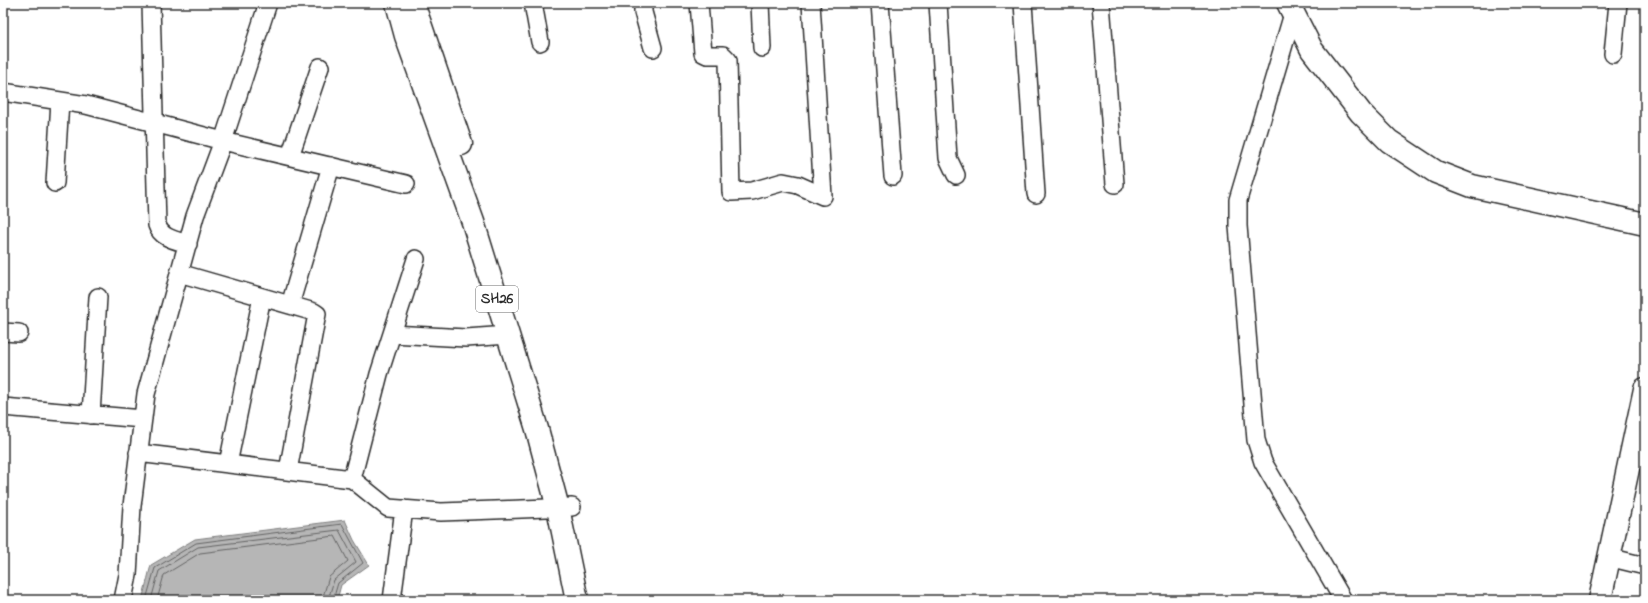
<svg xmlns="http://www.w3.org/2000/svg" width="1648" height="603" font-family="'Indie Flower',sans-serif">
	<rect width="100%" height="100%" fill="#fff"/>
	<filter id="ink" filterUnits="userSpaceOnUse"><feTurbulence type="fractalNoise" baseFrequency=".025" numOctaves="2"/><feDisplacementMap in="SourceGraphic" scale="8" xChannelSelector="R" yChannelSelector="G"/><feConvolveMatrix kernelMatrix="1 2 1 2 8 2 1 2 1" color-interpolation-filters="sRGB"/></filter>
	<g filter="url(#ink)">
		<path fill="#b6b6b6" stroke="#7e7e7e" d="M345,520L354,540L369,565L341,585L337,600H142L151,565L195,539Z"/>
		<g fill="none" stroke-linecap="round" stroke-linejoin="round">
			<path stroke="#636363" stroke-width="1" d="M146,600L155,568L196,543L342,524L363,563L338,583L333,600
				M151,600L159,571L198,547L339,530L356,562L334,580L328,600
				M157,600L164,575L200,553L335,536L348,561L329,577L322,600"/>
			<defs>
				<path id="street" d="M151,3L157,225C161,238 175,240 188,244
					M533,3L540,42
					M643,3V12L653,48
					M699,3L703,53L707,55H723L728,60L731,192L752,191L783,182L798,185L823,196L811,3
					M760,3L762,48
					M880,3L893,176
					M938,3L948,158L956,175
					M1023,3L1036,194
					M1101,3L1115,184
					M1295,7L1238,200V226L1256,440L1263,462L1343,600
					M1613,54L1618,3
					M3,92L86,105L223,141L406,184
					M290,156L320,67
					M55,183L60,101
					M179,273L314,312L317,314L288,471
					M290,305L331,166
					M3,332L19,333
					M392,334L466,338L508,335
					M3,407L143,419
					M91,415L98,297
					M138,453L352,479L388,508L441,512L572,507
					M1630,458L1645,461
					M228,464L262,297
					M352,479L379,374L416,259
					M1608,557L1645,566
					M123,600L128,575L132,506L146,394L195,216L223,141L268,3
					M392,600L404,509"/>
				<path id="secondary" d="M1288,3L1312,50L1361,113L1389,141L1436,172L1472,186L1645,224
					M1600,600L1645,389"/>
				<path id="primary" d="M397,3L406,36L473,222L537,429L558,508L577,600
					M413,3L461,144"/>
			</defs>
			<use href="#street" stroke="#2b2b2b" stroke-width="20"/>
			<use href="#secondary" stroke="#2b2b2b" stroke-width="25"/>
			<use href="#primary" stroke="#2b2b2b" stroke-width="25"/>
			<use href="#street" stroke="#fff" stroke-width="17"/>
			<use href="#secondary" stroke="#fff" stroke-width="22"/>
			<use href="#primary" stroke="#fff" stroke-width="22"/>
		</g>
	</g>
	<g text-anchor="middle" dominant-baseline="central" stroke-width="3.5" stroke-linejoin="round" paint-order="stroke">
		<rect fill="#fff" stroke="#6b6b6b" stroke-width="1" x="476" y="286" width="42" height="26" rx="3"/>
		<g font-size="15" font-weight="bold" fill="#2b2b2b">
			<text x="497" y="299">SH26</text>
		</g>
	</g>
	<rect width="1648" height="603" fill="none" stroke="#fff" stroke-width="16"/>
	<rect x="8" y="8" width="1632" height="587" fill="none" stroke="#2b2b2b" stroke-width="1.5" filter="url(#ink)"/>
</svg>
